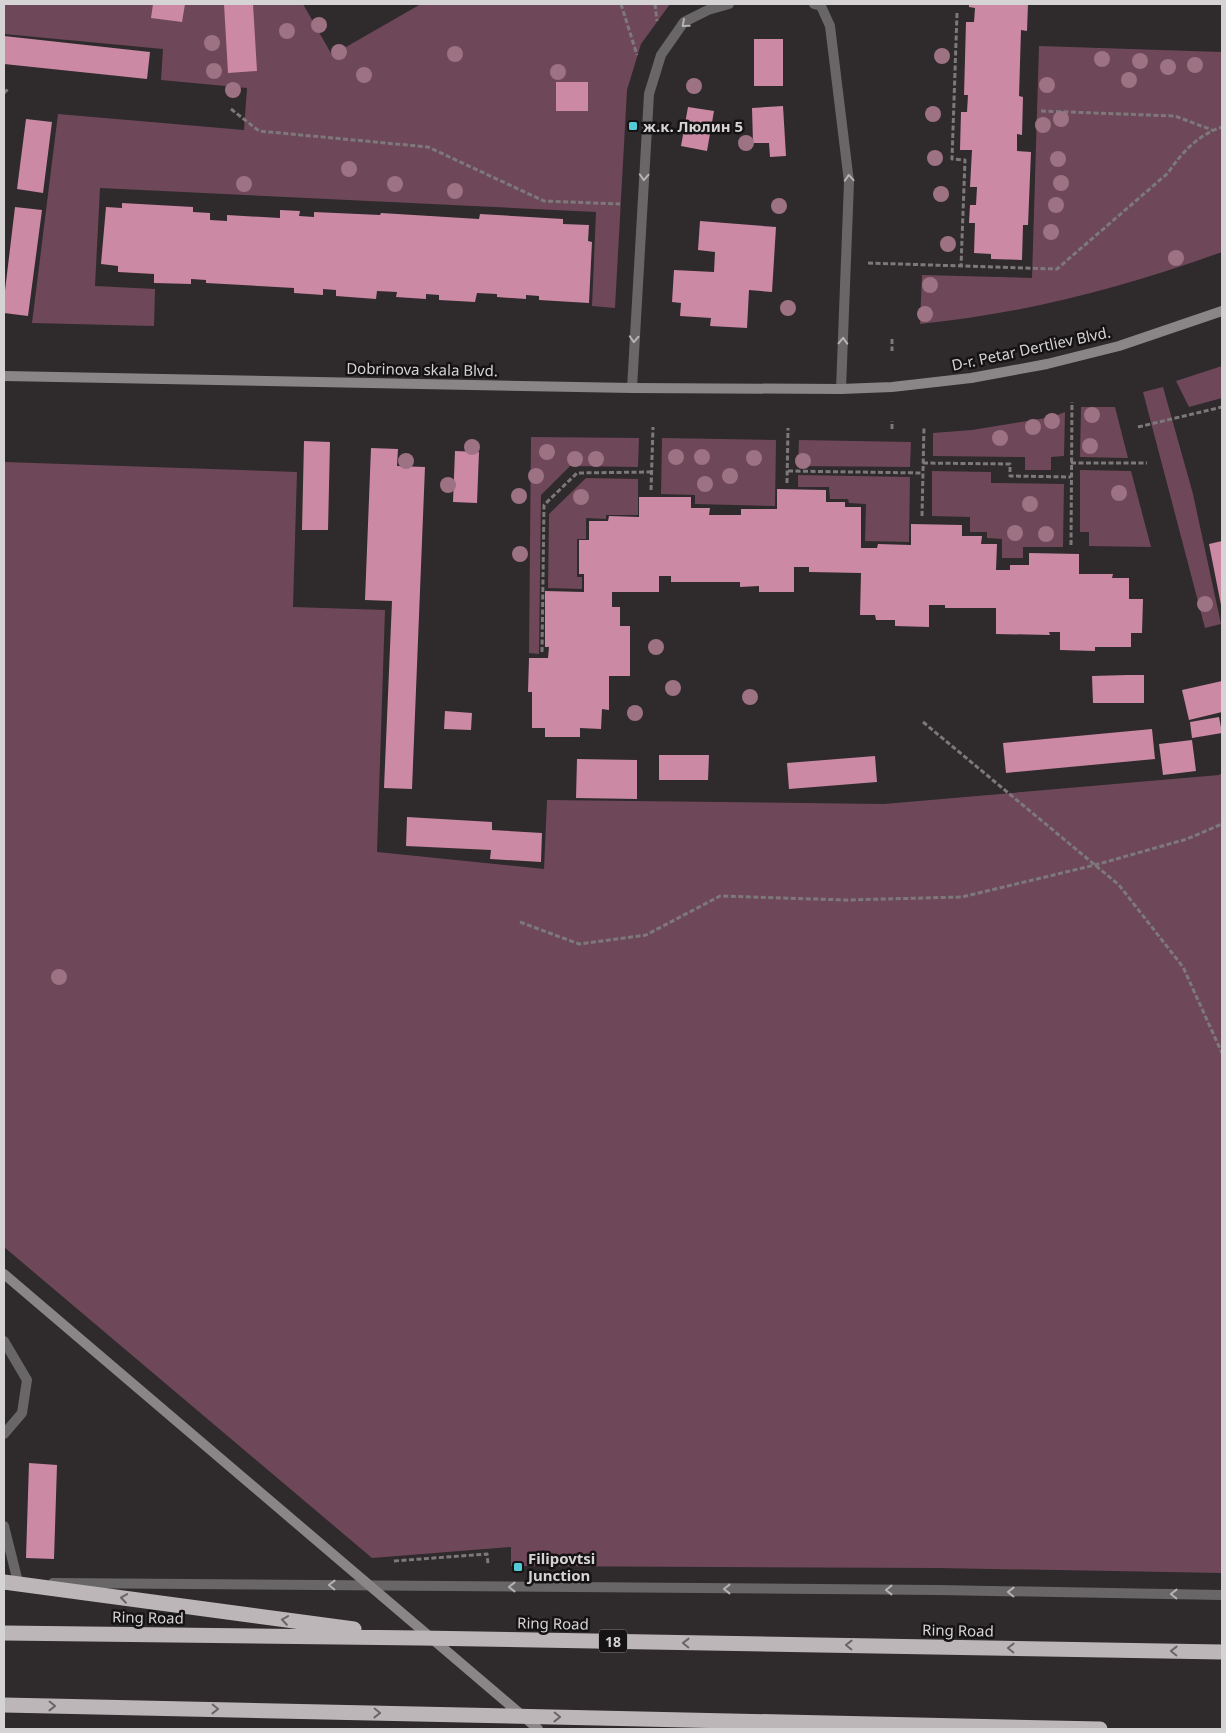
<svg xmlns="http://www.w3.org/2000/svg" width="1226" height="1733" font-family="'Noto Sans',sans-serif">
	<rect width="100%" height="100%" fill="#2f2a2c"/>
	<path fill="#6e4858" d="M4,4H303L332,55L421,4H670L641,44L627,90L615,308L592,306L596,212L100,188L95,286L155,289L154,326L32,323L58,114L244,130L247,88L161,80L163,49L4,34Z
		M1039,46L1222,52V252C1122,288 1027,313 920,324L922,275L1032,278Z
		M1222,366V398L1189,407L1176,381Z
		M1163,387L1193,494L1221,624L1205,628L1143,392Z
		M1081,407H1115L1128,458L1080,457Z
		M1065,412L1064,456L1051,457V470H1025V457L933,456V433L972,430L1052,417Z
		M531,437L639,438L638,467L570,466L541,495L539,654L529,653Z
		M662,438L776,440L775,506L695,504V495L661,494Z
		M799,440L911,442L910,467L798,466Z
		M4,462L297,472L293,607L385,610L377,852L544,869L547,800L884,804L1219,775L1222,773V1573L938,1568L511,1566V1547L372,1558L4,1247Z
		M1080,470L1131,471L1151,547L1089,546V532H1080Z
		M932,471L991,472V483L1064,484L1063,547H1023V558H1002V539L987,538V532H970V517L932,516Z
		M798,475L910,477L909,542L865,541L866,504L849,503L848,499H830L829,487H798Z
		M586,478L638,479V515H606V519L586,518V539H577V577H582V589L548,588L549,514Z"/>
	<path fill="#cb89a4" d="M153,4H185L182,22L151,18Z
		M224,4H253L257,71L228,73Z
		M969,4H1028L1027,31L1021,30L1019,96L1023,97L1022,135L1017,134V151L1031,152L1028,225H1023L1022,260L991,259V254L974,253L975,223H969L970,205H976L977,187H970L972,150H960L961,112H967L968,95H964L966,22H974L975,8L969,7Z
		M4,36L150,52L147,79L4,64Z
		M754,39H783V86H754Z
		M556,82H588V111H556Z
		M783,106L786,156L770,157L769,143H753L752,108Z
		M688,107L714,111L707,151L681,146Z
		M26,119L52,122L43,193L17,189Z
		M122,203L193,207V212L210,213V220L227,221V215L280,218V210L300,211L299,216L314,217V212L380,215L381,213L479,219L480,214L563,219V224L589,225L588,241L592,242L589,303L539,300V296L526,295V299L497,297V294L477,293L475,302L439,300V295L426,294V299L396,297L397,292L377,291L376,299L336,296V290L323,289V295L294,293V288L206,283V280L191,279V284L154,283V274L118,272V266L101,264L106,207L122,208Z
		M15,207L42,210L28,316L4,313V299Z
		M700,221L776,227L772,292L749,290L747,328L710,326L711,318L680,316L681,303L672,302L674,270L714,272L715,252L698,250Z
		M304,441L330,442L328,530H302Z
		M371,448L398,449L397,466L425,467L412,789L384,788L392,601L365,600Z
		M455,451L479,452L477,503L453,502Z
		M777,489L826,490V502H845V507H861V548H877L878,544L911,545V524L962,525V536H982L981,544H997L996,570H1010V565H1029V553L1079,554V574H1113L1112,578H1129V599H1143L1142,633H1131V647H1095V651L1060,650V632H1049L1050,635L996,634V608H945V605H929V627L895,626V620H876L875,615H860L861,573L809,572V567H794V592H759V586L740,587V582H671V576H659V592H612V607H620V626H630V676H609V710L602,709L601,729L580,728V737H545V728H532V692H528L529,658H548L549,647H545V591L584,592V574H579V540H589V521H608L609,516L639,517V497H691V508H710L709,515H741V509H777Z
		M1222,541V604L1221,605L1209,544Z
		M1127,675H1144V703H1093L1092,676Z
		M1222,681V712L1189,720L1182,690Z
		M445,711L472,713L471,730L444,729Z
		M1219,717L1222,733L1192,738L1190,722Z
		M1152,729L1155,759L1006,773L1003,743Z
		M1192,740L1196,771L1163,775L1159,744Z
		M659,755H709L708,780H659Z
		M875,756L877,782L789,789L787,763Z
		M577,759L637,760V799L576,798Z
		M407,817L492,822V830L542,833L541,862L490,859L491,850L406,846Z
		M29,1463L57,1465L54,1559L26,1558Z"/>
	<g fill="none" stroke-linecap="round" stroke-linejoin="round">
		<path stroke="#7d797a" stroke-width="3" stroke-dasharray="5 2.5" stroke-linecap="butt" d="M621,4L637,55
			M655,4L657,21
			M957,13L952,159L965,160L961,266
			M4,93L8,89
			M231,109L259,131L428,147L544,201L620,204
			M1041,111L1175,116L1212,130
			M868,263L1057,269L1168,173C1182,152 1198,135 1222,127
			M892,339V351
			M1138,427L1222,407
			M892,429V421
			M923,463L1010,464V476L1071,477
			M1071,463H1147
			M788,471L923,473
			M787,483L788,428
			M651,490L653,427
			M922,516L924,426
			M1071,545L1072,402
			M542,652L544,505L577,473L651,472
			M923,722L1119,885L1183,967L1222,1053
			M520,922L579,944L646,935L720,896L846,900L962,897L1095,865L1187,839L1222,824
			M394,1561L487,1554L488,1564"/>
		<path stroke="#686667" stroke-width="10" d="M814,4L821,6L830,26L849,182L841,389
			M632,388L649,94L661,55L684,22L708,10L729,4
			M4,1341L27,1380L22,1413L4,1434
			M4,1526L18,1582"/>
		<path stroke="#686667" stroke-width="10" d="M53,1583L938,1590L1222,1595"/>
		<path stroke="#8a8688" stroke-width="10" d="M4,376L632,388L841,389L892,387L971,378L1047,364L1119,346L1222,311
			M4,1274L538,1729"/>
		<path stroke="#bcb6b8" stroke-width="15" d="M4,1582L354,1629
			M4,1633L420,1638L1222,1652
			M4,1705L1100,1729"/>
	</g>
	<g fill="#9d7283">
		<circle cx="319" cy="25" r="8"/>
		<circle cx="287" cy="31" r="8"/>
		<circle cx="212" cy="43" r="8"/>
		<circle cx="339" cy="52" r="8"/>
		<circle cx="455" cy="54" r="8"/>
		<circle cx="942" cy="56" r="8"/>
		<circle cx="1102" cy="59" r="8"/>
		<circle cx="1140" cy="61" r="8"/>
		<circle cx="1195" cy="65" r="8"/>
		<circle cx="1168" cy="67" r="8"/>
		<circle cx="214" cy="71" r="8"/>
		<circle cx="558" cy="72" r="8"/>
		<circle cx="364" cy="75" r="8"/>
		<circle cx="1129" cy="80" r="8"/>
		<circle cx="1047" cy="85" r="8"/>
		<circle cx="694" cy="86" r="8"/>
		<circle cx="233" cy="90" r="8"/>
		<circle cx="933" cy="114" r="8"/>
		<circle cx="1061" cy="119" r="8"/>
		<circle cx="1043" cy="125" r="8"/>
		<circle cx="746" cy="143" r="8"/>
		<circle cx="935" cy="158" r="8"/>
		<circle cx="1058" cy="159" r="8"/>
		<circle cx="349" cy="169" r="8"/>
		<circle cx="1061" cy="183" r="8"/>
		<circle cx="244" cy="184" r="8"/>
		<circle cx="395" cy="184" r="8"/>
		<circle cx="455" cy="191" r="8"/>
		<circle cx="941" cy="194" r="8"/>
		<circle cx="1056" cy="205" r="8"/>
		<circle cx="779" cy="206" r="8"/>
		<circle cx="1051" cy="232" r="8"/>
		<circle cx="948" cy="244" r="8"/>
		<circle cx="1176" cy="258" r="8"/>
		<circle cx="930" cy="285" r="8"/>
		<circle cx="788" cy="308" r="8"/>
		<circle cx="925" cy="314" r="8"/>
		<circle cx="1092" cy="415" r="8"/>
		<circle cx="1052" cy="421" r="8"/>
		<circle cx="1033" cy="427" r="8"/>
		<circle cx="1000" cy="438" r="8"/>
		<circle cx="1090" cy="446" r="8"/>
		<circle cx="472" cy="447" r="8"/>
		<circle cx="547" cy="452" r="8"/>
		<circle cx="676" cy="457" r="8"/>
		<circle cx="702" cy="457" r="8"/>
		<circle cx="754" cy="458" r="8"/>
		<circle cx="575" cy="459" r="8"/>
		<circle cx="596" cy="459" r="8"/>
		<circle cx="406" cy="461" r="8"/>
		<circle cx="803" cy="461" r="8"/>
		<circle cx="536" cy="476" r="8"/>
		<circle cx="730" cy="476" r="8"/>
		<circle cx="705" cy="484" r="8"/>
		<circle cx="448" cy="485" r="8"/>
		<circle cx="1119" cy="493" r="8"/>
		<circle cx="519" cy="496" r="8"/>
		<circle cx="581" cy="497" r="8"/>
		<circle cx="1030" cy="504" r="8"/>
		<circle cx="1015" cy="533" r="8"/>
		<circle cx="1046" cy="534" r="8"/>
		<circle cx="520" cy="554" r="8"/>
		<circle cx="1205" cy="604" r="8"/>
		<circle cx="656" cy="647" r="8"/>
		<circle cx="673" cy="688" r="8"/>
		<circle cx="750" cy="697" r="8"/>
		<circle cx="635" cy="713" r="8"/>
		<circle cx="59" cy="977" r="8"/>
	</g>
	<defs><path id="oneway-chevron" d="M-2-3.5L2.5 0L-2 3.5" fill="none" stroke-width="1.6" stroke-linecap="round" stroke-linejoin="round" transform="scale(1.25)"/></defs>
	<g stroke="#b5b2b3">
		<use href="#oneway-chevron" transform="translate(685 24) rotate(139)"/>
		<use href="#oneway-chevron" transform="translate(644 177) rotate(93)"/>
		<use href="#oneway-chevron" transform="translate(849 178) rotate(-94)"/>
		<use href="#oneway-chevron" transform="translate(634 339) rotate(93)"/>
		<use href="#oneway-chevron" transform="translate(843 341) rotate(-88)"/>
		<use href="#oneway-chevron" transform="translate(332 1585) rotate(-179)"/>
		<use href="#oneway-chevron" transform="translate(512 1587) rotate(-180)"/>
		<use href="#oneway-chevron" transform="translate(727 1589) rotate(-180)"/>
		<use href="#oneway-chevron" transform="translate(889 1590) rotate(-180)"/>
		<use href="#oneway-chevron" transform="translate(1011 1592) rotate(-179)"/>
		<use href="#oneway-chevron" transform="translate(1174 1594) rotate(-179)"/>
	</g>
	<g stroke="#696466">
		<use href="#oneway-chevron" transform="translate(124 1598) rotate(-172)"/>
		<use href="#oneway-chevron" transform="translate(285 1620) rotate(-172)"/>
		<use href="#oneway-chevron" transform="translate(686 1643) rotate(-179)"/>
		<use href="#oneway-chevron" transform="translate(849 1645) rotate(-179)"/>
		<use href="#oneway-chevron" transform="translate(1011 1648) rotate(-179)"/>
		<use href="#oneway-chevron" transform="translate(1174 1651) rotate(-179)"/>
		<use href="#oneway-chevron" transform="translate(52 1706) rotate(1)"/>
		<use href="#oneway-chevron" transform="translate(215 1709) rotate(1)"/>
		<use href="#oneway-chevron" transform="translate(377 1713) rotate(1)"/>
		<use href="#oneway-chevron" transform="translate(557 1717) rotate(1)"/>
	</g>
	<g fill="#52cbd7" stroke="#161314" stroke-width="2">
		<rect x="628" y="121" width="10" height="10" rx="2.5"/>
		<rect x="513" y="1562" width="10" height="10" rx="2.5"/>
	</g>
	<g text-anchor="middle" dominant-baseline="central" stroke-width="5" stroke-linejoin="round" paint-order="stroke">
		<rect fill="#161314" stroke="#9c999a" stroke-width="1" x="599" y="1629.5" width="28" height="23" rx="4"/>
		<g font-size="14" font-weight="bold" fill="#d6d3d4">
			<text x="613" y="1641">18</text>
		</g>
		<g font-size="15" font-weight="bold" fill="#d6d3d4" stroke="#161314" text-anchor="start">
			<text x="643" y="126">ж.к. Люлин 5</text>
			<text x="528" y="1558">Filipovtsi<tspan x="528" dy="17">Junction</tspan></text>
		</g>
		<g font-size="15" fill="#d6d3d4" stroke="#161314">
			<text transform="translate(1031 348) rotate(-12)">D-r. Petar Dertliev Blvd.</text>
			<text transform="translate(422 369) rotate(1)">Dobrinova skala Blvd.</text>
			<text transform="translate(148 1617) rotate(1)">Ring Road</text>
			<text transform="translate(553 1623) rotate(1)">Ring Road</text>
			<text transform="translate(958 1630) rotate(1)">Ring Road</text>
		</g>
	</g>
	<rect width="1226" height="1733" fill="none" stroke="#d6d3d4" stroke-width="10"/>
</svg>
